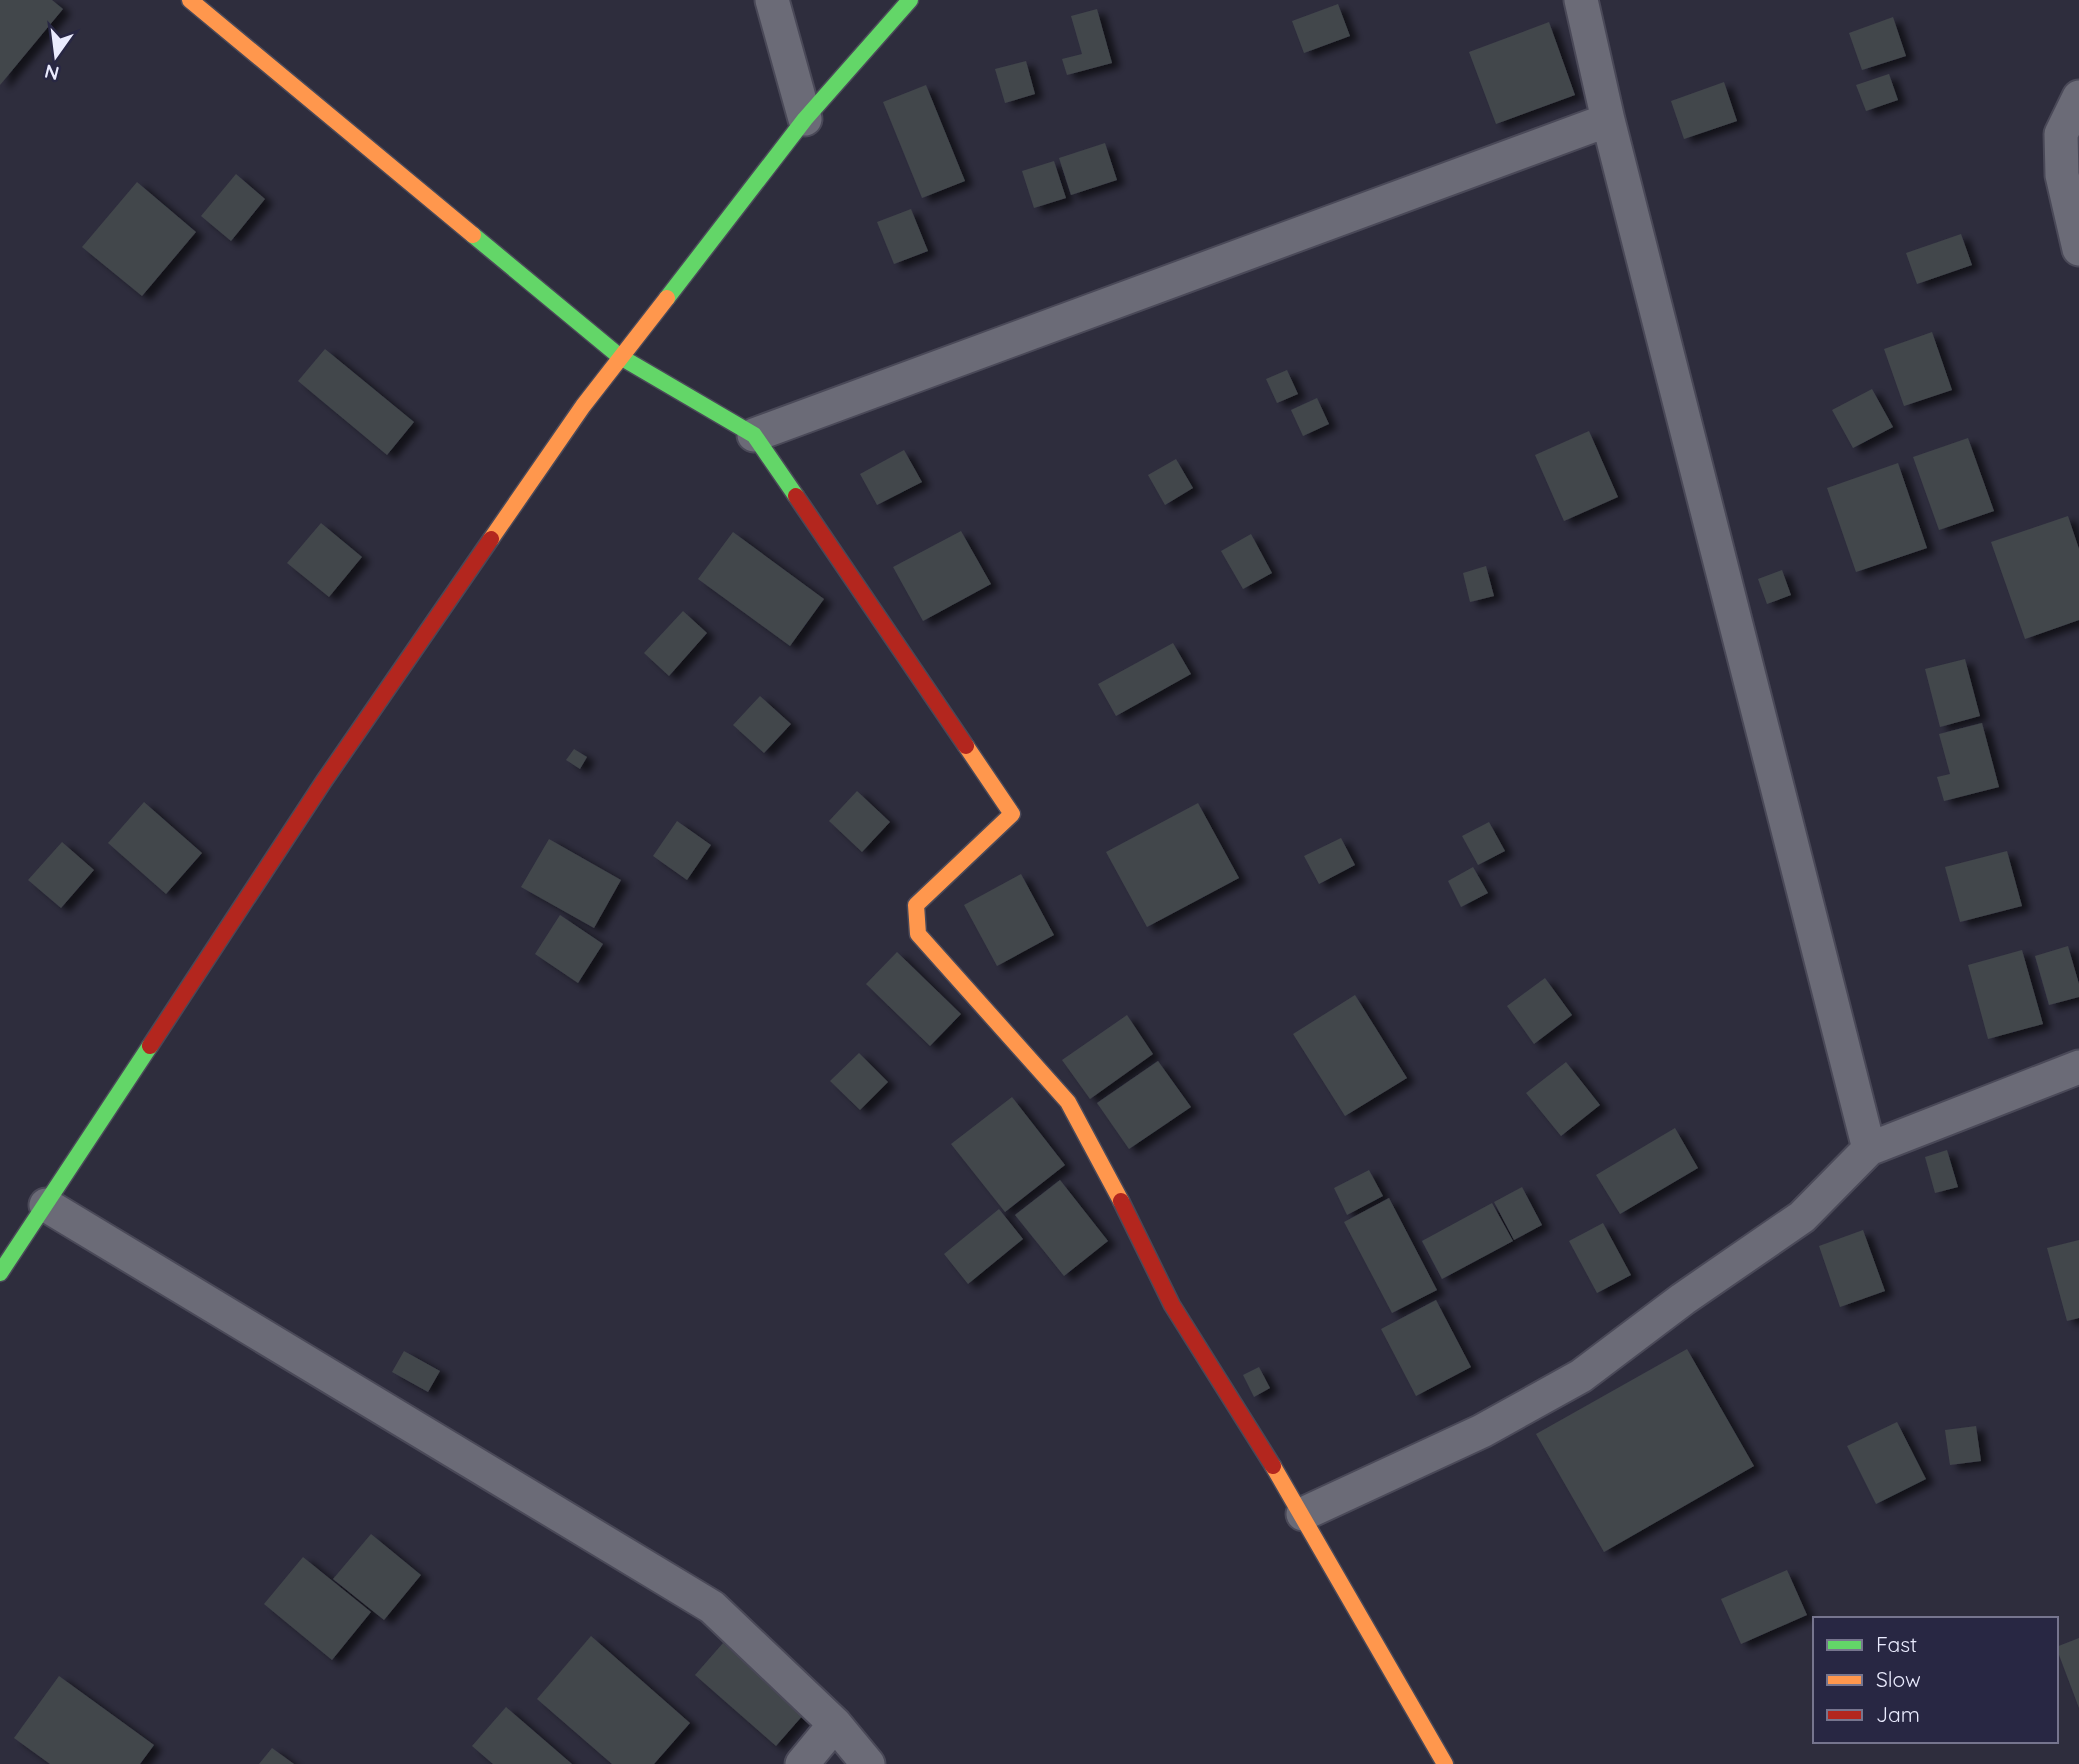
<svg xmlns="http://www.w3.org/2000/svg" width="2079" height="1764" font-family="Quicksand,sans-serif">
	<defs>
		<filter id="shadow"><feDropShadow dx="8" dy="4.5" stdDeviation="3.5" flood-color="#0009"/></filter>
	</defs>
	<rect width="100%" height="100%" fill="#2e2d3d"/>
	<path fill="#42464c" filter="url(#shadow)" d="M0,0H52L63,9L0,85Z
		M1338,4L1350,36L1304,53L1292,21Z
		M1097,9L1112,63L1067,75L1062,59L1082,54L1071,16Z
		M1893,17L1906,56L1862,70L1849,33Z
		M1549,22L1575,95L1496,124L1469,52Z
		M1026,61L1035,94L1005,103L995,69Z
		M1889,74L1898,100L1866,111L1856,85Z
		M1724,82L1737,121L1684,139L1671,101Z
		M926,85L965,181L922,198L883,102Z
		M1105,143L1117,180L1071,195L1059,158Z
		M1054,161L1066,198L1034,208L1022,171Z
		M236,174L265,199L231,241L201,216Z
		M137,182L196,232L142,296L82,247Z
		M911,209L928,251L894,264L877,222Z
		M1961,234L1972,265L1917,284L1906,253Z
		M1932,332L1952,390L1904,406L1884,349Z
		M325,349L414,422L387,455L298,381Z
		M1287,370L1298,394L1277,403L1266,379Z
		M1872,389L1893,427L1853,448L1832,410Z
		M1317,398L1329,424L1303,436L1291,410Z
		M1589,431L1618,497L1564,521L1535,455Z
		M1968,438L1994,511L1939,530L1913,457Z
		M904,450L922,482L877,505L860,474Z
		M1176,459L1193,488L1165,505L1148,475Z
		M1898,463L1927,548L1856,572L1827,488Z
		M2068,516L2079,549V620L2025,639L1991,542Z
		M321,523L362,557L329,597L287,563Z
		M961,531L991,584L923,621L893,567Z
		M733,532L824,599L790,646L698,579Z
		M1251,534L1272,573L1243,589L1221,551Z
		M1486,566L1494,596L1470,602L1463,573Z
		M1782,570L1791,595L1767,604L1758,579Z
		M683,611L707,633L669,676L644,653Z
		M1173,643L1191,674L1116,716L1098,684Z
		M1965,659L1980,716L1940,727L1925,669Z
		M760,696L791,724L764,753L733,725Z
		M1982,723L1999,787L1944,801L1937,777L1950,774L1939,734Z
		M574,749L587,757L580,769L566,760Z
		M857,791L890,822L862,852L829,821Z
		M144,802L202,853L166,894L108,843Z
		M1198,803L1239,878L1147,927L1106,852Z
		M677,821L711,845L687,880L653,856Z
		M1489,822L1505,851L1478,865L1462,836Z
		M1341,838L1355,865L1319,884L1304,856Z
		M549,839L621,880L594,928L521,887Z
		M62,842L94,870L61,908L28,880Z
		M2007,851L2022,906L1960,922L1945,867Z
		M1473,867L1488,893L1461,907L1448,881Z
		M1021,874L1054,935L997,966L964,905Z
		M560,915L603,944L578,983L535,954Z
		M2068,946L2079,984V997L2049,1005L2035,956Z
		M2022,950L2043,1024L1988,1039L1968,965Z
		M897,952L961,1014L930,1046L866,984Z
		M1545,978L1572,1015L1534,1044L1507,1006Z
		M1355,995L1407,1078L1345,1116L1293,1034Z
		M1127,1015L1153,1054L1090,1099L1062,1060Z
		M859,1053L888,1082L860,1110L830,1081Z
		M1158,1061L1191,1107L1129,1149L1097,1103Z
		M1566,1062L1600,1105L1561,1136L1526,1093Z
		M1012,1097L1065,1165L1005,1212L951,1144Z
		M1675,1128L1698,1168L1620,1214L1596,1175Z
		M1947,1150L1958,1187L1935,1193L1925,1157Z
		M1369,1170L1383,1196L1347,1215L1334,1188Z
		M1060,1180L1108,1241L1064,1276L1015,1215Z
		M1522,1187L1542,1225L1514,1240L1494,1202Z
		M1389,1198L1437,1290L1392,1313L1344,1222Z
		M1492,1203L1513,1241L1442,1279L1422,1241Z
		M999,1209L1023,1239L968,1284L944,1254Z
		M1603,1223L1631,1275L1597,1293L1569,1241Z
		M1863,1230L1885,1291L1840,1307L1819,1246Z
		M2079,1240V1318L2067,1321L2047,1248Z
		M1436,1300L1471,1367L1416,1396L1381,1329Z
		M1687,1349L1754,1466L1604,1552L1536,1434Z
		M404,1351L440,1371L428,1392L392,1372Z
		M1259,1367L1270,1388L1254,1397L1243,1375Z
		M1897,1422L1926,1479L1876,1504L1847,1446Z
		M1976,1426L1981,1461L1950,1465L1945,1430Z
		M371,1534L421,1575L384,1620L333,1579Z
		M303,1557L371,1612L332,1660L264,1604Z
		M1787,1570L1807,1615L1741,1644L1721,1599Z
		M591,1636L690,1723L654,1764H612L537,1699Z
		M2079,1638V1708L2056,1647Z
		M723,1643L804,1714L776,1746L695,1675Z
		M59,1676L154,1745L140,1764H50L14,1738Z
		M506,1707L572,1764H493L472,1746Z
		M272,1748L294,1764H259Z"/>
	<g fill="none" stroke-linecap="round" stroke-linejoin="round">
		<defs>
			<path id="street" d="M772,0L805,119
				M1581,0L1608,120L1869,1149
				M2079,97L2061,134L2062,175L2079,249
				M754,435L1608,120
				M46,1205L712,1607L835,1724L868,1764
				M1303,1514L1482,1431L1581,1376L1683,1299L1802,1217L1869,1149L2079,1067
				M802,1764L835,1724"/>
			<path id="fast" d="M473,235L619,356L754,435L796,496
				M667,298L805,119L910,0
				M0,1273L150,1046"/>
			<path id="slow" d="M190,0L473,235
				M491,539L583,406L667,298
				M966,746L1012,814L916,905L918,934L1068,1102L1121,1201
				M1273,1466L1445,1764"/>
			<path id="jam" d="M796,496L966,746
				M150,1046L324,781L491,539
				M1121,1201L1172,1305L1273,1466"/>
		</defs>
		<use href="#street" stroke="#4a4958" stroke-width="37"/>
		<use href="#fast" stroke="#4a4958" stroke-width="19"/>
		<use href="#slow" stroke="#4a4958" stroke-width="19"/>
		<use href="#jam" stroke="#4a4958" stroke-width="19"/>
		<use href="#street" stroke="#6b6b77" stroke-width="33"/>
		<use href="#fast" stroke="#63d668" stroke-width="16"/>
		<use href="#slow" stroke="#ff974d" stroke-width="16"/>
		<use href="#jam" stroke="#b3261e" stroke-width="16"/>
	</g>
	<rect x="1813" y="1617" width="245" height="126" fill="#282743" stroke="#76758e" stroke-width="2"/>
	<rect x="1827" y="1640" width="35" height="10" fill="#63d668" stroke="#76758e" stroke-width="2"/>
	<text x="1876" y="1652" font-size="21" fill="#eaebfe">Fast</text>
	<rect x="1827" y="1675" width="35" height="10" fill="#ff974d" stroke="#76758e" stroke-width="2"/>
	<text x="1876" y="1687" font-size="21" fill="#eaebfe">Slow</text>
	<rect x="1827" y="1710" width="35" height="10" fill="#b3261e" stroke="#76758e" stroke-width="2"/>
	<text x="1876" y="1722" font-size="21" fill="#eaebfe">Jam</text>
	<g transform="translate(56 56) rotate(194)" stroke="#282743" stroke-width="5" paint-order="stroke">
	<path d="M0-5L12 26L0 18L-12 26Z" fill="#eaebfe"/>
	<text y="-10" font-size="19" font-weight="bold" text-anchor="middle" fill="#eaebfe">N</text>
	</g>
</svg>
